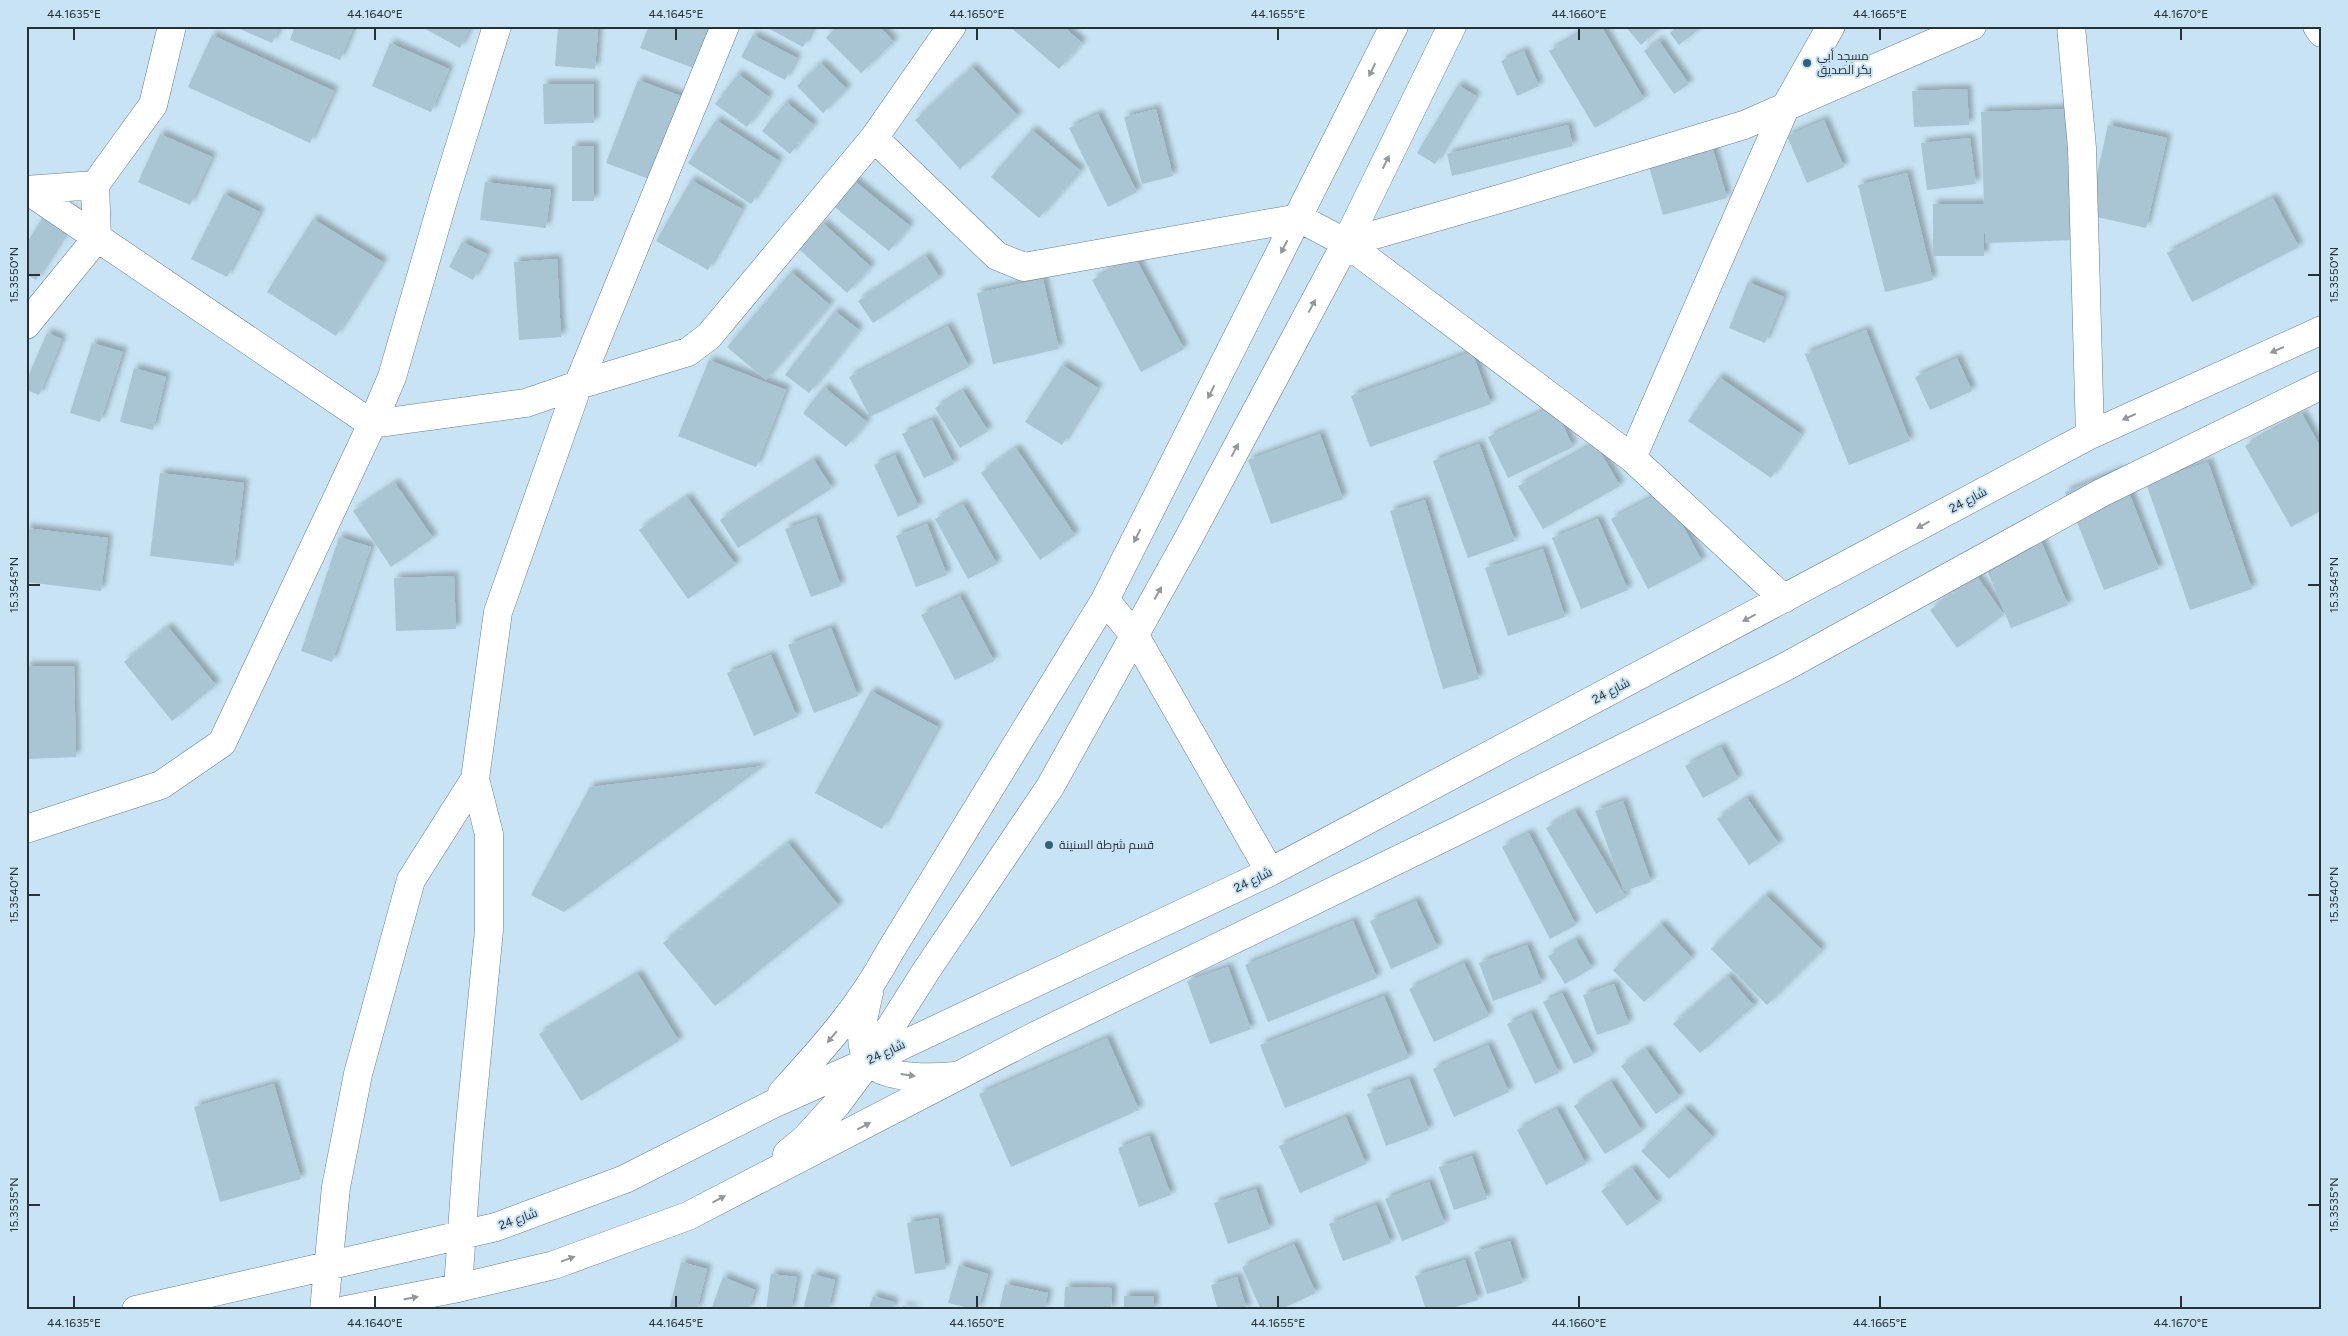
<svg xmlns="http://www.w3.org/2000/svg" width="2348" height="1336" font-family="Figtree,Cairo,sans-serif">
	<defs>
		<filter id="shadow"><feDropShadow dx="4.5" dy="-4.5" stdDeviation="2.5" flood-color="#0004"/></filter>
	</defs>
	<rect width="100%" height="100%" fill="#c8e3f3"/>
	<path fill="#a9c4d3" filter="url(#shadow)" d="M233,26H280L272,43Z
		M295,26H354L340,60L290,40Z
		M420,26H471L460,48Z
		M649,26H717L701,71L640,48Z
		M764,26H814L803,47Z
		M837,26H879L894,42L861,73L826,38Z
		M1009,26H1063L1082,43L1059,69Z
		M1592,26H1601L1644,99L1595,128L1549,51Z
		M1625,26H1662L1641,45Z
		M1678,26H1703L1679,45L1670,33Z
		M558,27L598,30L595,69L555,66Z
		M212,35L334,91L310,143L188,87Z
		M753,35L797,58L785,80L741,57Z
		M1659,41L1689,84L1674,94L1644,51Z
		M390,43L449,69L431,112L372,86Z
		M1524,51L1539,86L1517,96L1501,61Z
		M821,63L847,89L823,113L797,86Z
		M972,67L1018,116L960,169L915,120Z
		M738,74L769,97L747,127L715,104Z
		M638,80L689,99L657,182L606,163Z
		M543,84H594V123L544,124Z
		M1458,85L1476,96L1435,164L1417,153Z
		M1967,89L1969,125L1914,127L1912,91Z
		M786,102L814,125L790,154L762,131Z
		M1156,109L1173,176L1142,184L1124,117Z
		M2070,109L2075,240L1986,243L1984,223V256H1933V204H1984L1981,112Z
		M1098,114L1137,192L1108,207L1069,128Z
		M716,120L779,161L751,204L688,163Z
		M1824,120L1844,167L1807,183L1787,136Z
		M1568,125L1573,146L1452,176L1447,154Z
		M2108,125L2167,138L2146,228L2088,215Z
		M1032,130L1081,171L1039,218L991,177Z
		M160,134L212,157L190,205L138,182Z
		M1970,138L1976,184L1927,190L1921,143Z
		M572,146H594V201H572Z
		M1712,146L1727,198L1663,215L1648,163Z
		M1907,173L1933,280L1885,292L1858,185Z
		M691,180L742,209L708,270L656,241Z
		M853,180L910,226L889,251L832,205Z
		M485,182L551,190L546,228L480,220Z
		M224,194L260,212L227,277L191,259Z
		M2273,198L2299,247L2192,302L2167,253Z
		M54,200L77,215L36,280L26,274V244Z
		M313,219L383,262L336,336L267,292Z
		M823,223L871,267L847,293L799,249Z
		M462,242L487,254L473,280L449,267Z
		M926,256L940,278L873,323L858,301Z
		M1135,257L1184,349L1141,372L1092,280Z
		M557,259L561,337L519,340L514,262Z
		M791,272L830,305L766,380L727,347Z
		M1043,279L1059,349L993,364L977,293Z
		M1748,282L1784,297L1765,343L1729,328Z
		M835,311L859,330L809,393L785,375Z
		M948,326L969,367L870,417L849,377Z
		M1866,330L1910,441L1849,465L1805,354Z
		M47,333L62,339L39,395L26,390V381Z
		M92,343L123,352L100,422L70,413Z
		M1472,352L1491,404L1370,447L1351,396Z
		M1957,358L1972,391L1930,410L1915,377Z
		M709,360L786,390L756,467L678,436Z
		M1062,365L1098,388L1062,445L1025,422Z
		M134,368L166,377L153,430L120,422Z
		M1719,377L1801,434L1771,478L1688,421Z
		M824,387L867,422L846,447L803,413Z
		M963,391L988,431L960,448L935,408Z
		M1554,406L1573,447L1508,478L1488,437Z
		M2302,414L2322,450V510L2291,527L2245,446Z
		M932,420L954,464L924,478L902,434Z
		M1320,434L1343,499L1271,524L1248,460Z
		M1595,443L1620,486L1543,529L1518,486Z
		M1479,444L1515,541L1468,558L1433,461Z
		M1016,448L1075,535L1040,560L981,473Z
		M895,455L919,507L898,517L874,465Z
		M814,460L832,488L738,548L720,520Z
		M2208,462L2252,589L2190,610L2146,483Z
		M2120,470L2159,569L2104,590L2065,492Z
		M160,473L244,483L234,566L150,556Z
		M395,483L433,538L391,567L353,511Z
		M1664,491L1702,561L1648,589L1611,519Z
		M687,497L736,565L688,599L639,530Z
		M1425,500L1479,679L1443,689L1390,511Z
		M963,504L997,564L968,579L935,519Z
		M816,518L841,586L811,597L785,529Z
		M1598,519L1628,590L1581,609L1552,538Z
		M927,524L947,575L916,587L896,536Z
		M26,528L108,538L101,591L26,582Z
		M339,537L371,547L332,662L301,651Z
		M2040,539L2068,605L2011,628L1984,563Z
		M1543,549L1565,617L1508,636L1485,568Z
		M454,576L456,629L396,631L394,578Z
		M1977,576L2004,615L1957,648L1930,610Z
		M960,596L994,661L955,680L921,615Z
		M168,627L216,685L172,721L124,662Z
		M831,628L858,696L814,713L788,645Z
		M771,655L797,717L754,736L727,673Z
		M26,666H74L76,757L26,759Z
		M871,691L938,727L882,829L815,793Z
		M1721,747L1738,779L1703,798L1685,766Z
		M764,766L564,912L531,895L590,787Z
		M1747,798L1779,844L1749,865L1717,819Z
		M1623,801L1651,882L1624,891L1595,811Z
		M1575,811L1626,897L1596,914L1546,828Z
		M1529,833L1576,925L1550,939L1502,847Z
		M788,843L839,906L715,1006L663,943Z
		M1766,895L1822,950L1767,1005L1711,949Z
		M1416,901L1438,948L1391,969L1370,921Z
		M1353,921L1377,978L1268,1022L1245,965Z
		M1661,924L1692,958L1644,1002L1613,970Z
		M1576,940L1592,968L1565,984L1548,956Z
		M1527,945L1542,983L1493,1001L1479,963Z
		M1464,963L1489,1016L1434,1042L1409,989Z
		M1228,967L1251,1029L1210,1044L1187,981Z
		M638,974L679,1041L581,1101L539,1034Z
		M1728,976L1754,1006L1700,1053L1673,1024Z
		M1614,984L1629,1024L1597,1035L1583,995Z
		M1562,993L1593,1055L1574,1064L1543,1002Z
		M1384,996L1409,1058L1285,1108L1260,1045Z
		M1531,1013L1559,1073L1535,1084L1507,1024Z
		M1107,1038L1139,1110L1011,1167L979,1094Z
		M1488,1045L1509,1092L1454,1117L1433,1069Z
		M1646,1049L1680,1097L1656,1114L1621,1066Z
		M1409,1079L1429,1130L1386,1146L1367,1094Z
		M1611,1082L1642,1131L1605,1154L1574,1106Z
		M274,1084L301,1179L220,1202L194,1107Z
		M1685,1108L1713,1137L1669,1179L1641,1151Z
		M1557,1109L1586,1164L1546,1185L1517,1130Z
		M1346,1117L1366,1164L1300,1193L1279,1146Z
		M1149,1136L1171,1195L1139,1207L1118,1148Z
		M1472,1156L1487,1199L1454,1210L1439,1167Z
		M1632,1168L1658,1203L1627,1226L1601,1191Z
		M1429,1182L1445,1224L1402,1241L1385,1199Z
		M1256,1189L1270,1229L1228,1244L1214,1203Z
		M1376,1205L1391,1243L1343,1261L1329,1224Z
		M938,1218L946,1269L915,1274L907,1223Z
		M1510,1241L1523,1283L1487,1294L1474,1252Z
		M1294,1244L1316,1293L1279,1310H1261L1242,1267Z
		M1465,1260L1478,1300L1445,1310H1426L1415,1276Z
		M681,1262L707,1269L697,1310H669Z
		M959,1265L988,1274L978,1310L948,1303Z
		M771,1274L797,1277L791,1310H766Z
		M812,1274L835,1280L828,1310H803Z
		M723,1277L755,1290L748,1310H711Z
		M1237,1277L1247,1310H1218L1211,1285Z
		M1005,1284L1048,1293L1044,1310H999Z
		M1065,1287L1112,1288L1111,1310H1064Z
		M873,1296L894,1302L892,1310H868Z
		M1124,1296H1154V1310H1124Z
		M903,1306L915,1309V1310H902Z"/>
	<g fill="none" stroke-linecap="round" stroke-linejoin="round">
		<defs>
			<path id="minor" d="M2071,26L2082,148L2090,435
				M2317,26L2322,33
				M874,138L997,256L1024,267L1299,218L1346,243L1632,458L1784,599
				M26,190L95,185
				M27,190L372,424L392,377L444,197L497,26
				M1346,243L1513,195L1744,125L1972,26
				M26,325L97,238L95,185L153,105L172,26
				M1632,458L1786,106L1831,26
				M1105,600L1135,636L1270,872
				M26,829L161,785L222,743L372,424L526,403L578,385L688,352L709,336L874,138L952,26
				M869,993C864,1014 856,1042 869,1061C883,1080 935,1078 955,1076
				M782,1093C823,1048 860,1007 889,953L1105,600L1394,26
				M787,1154L806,1138L837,1104L869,1061L926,971L1050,787L1188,539L1346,243L1452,26
				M458,1288L468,1146L489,930V834L475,779L498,612L578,385L725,26
				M136,1310L496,1227L625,1179L773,1104L869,1061L1270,872L2090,435L2322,330
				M324,1310L336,1187L358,1074L411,880L475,779
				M346,1310L458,1288L554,1265L688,1216L1037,1035L1455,832L1785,667L2101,493L2322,385"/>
		</defs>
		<use href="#minor" stroke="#667f8d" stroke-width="29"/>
		<use href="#minor" stroke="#fff" stroke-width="28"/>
	</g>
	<defs><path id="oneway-solid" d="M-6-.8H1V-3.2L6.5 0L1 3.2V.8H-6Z" transform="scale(1.25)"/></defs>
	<g fill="#93989c">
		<use href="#oneway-solid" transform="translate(1372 70) rotate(116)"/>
		<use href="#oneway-solid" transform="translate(1386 162) rotate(-64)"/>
		<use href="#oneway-solid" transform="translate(1284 247) rotate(117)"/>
		<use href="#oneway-solid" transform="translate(1312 306) rotate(-62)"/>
		<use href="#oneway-solid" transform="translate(2277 350) rotate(156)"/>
		<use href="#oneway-solid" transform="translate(1211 392) rotate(117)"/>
		<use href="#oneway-solid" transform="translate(2129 417) rotate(156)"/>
		<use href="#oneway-solid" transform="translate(1235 450) rotate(-62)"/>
		<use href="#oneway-solid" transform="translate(1923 525) rotate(152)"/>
		<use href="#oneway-solid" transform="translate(1137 536) rotate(117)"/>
		<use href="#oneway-solid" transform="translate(1158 593) rotate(-61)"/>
		<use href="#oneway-solid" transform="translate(1749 618) rotate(152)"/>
		<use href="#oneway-solid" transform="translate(832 1037) rotate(130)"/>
		<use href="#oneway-solid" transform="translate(908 1075) rotate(8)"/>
		<use href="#oneway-solid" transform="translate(864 1126) rotate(-27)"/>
		<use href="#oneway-solid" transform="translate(719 1199) rotate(-28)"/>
		<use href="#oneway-solid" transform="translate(568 1259) rotate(-20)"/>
		<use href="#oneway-solid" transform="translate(411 1298) rotate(-11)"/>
	</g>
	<path fill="none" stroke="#273238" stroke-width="2" d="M74,28V40M375,28V40M676,28V40M977,28V40M1278,28V40M1579,28V40M1880,28V40M2181,28V40M28,275H40M2308,275H2320M28,585H40M2308,585H2320M28,895H40M2308,895H2320M28,1205H40M2308,1205H2320M74,1296V1308M375,1296V1308M676,1296V1308M977,1296V1308M1278,1296V1308M1579,1296V1308M1880,1296V1308M2181,1296V1308"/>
	<g fill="#2d637e" stroke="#c8e3f3" stroke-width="2">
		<circle cx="1807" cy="63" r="5"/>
		<circle cx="1049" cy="845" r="5"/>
	</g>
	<g text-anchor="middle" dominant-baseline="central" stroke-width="4" stroke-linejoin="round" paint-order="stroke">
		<g font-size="12" fill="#273238" stroke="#c8e3f3" text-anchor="start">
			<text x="1817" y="56">مسجد أبي<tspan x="1817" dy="14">بكر الصديق</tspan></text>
			<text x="1059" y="845">قسم شرطة السنينة</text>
		</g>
		<g font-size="12" fill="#273238" stroke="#c8e3f3">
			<text transform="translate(1968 500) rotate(-28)">شارع 24</text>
			<text transform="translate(1611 691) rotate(-28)">شارع 24</text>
			<text transform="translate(1253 880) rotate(-26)">شارع 24</text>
			<text transform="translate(886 1052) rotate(-25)">شارع 24</text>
			<text transform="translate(518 1219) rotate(-20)">شارع 24</text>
		</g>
	</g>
	<rect width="2348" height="1336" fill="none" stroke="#c8e3f3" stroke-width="55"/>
	<rect x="28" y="28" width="2292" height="1280" fill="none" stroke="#273238" stroke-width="2"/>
	<g font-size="12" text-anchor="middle" fill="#273238">
		<text x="74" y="18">44.1635°E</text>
		<text x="375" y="18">44.1640°E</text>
		<text x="676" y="18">44.1645°E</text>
		<text x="977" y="18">44.1650°E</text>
		<text x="1278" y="18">44.1655°E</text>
		<text x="1579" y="18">44.1660°E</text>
		<text x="1880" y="18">44.1665°E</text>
		<text x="2181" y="18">44.1670°E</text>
		<text transform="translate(14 275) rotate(-90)" y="4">15.3550°N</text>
		<text transform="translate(2334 275) rotate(-90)" y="4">15.3550°N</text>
		<text transform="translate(14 585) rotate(-90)" y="4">15.3545°N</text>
		<text transform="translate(2334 585) rotate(-90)" y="4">15.3545°N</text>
		<text transform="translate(14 895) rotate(-90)" y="4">15.3540°N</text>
		<text transform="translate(2334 895) rotate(-90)" y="4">15.3540°N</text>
		<text transform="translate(14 1205) rotate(-90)" y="4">15.3535°N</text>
		<text transform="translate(2334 1205) rotate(-90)" y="4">15.3535°N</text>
		<text x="74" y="1327">44.1635°E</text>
		<text x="375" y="1327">44.1640°E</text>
		<text x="676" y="1327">44.1645°E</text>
		<text x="977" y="1327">44.1650°E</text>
		<text x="1278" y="1327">44.1655°E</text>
		<text x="1579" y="1327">44.1660°E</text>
		<text x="1880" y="1327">44.1665°E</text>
		<text x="2181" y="1327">44.1670°E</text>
	</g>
</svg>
